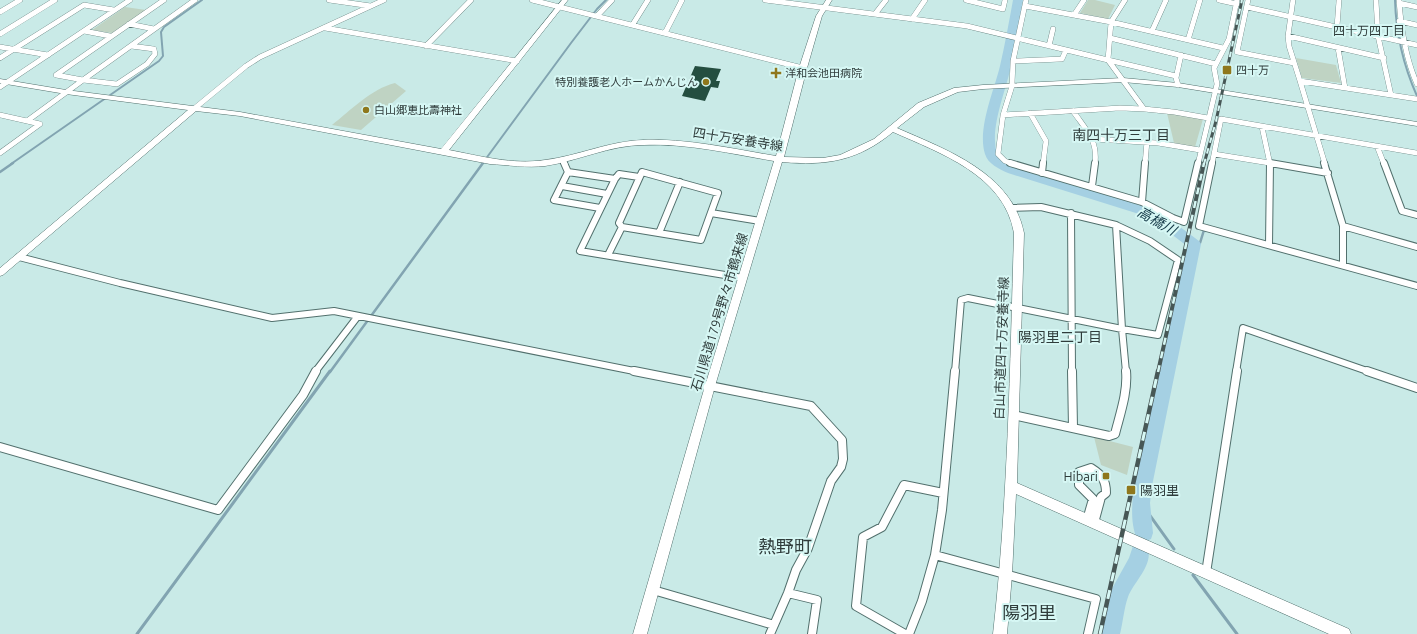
<svg xmlns="http://www.w3.org/2000/svg" width="1417" height="634" font-family="Ubuntu,'Noto Sans JP',sans-serif">
	<rect width="100%" height="100%" fill="#c9eae7"/>
	<path fill="#bfd3c3" d="M1088,0H1095L1115,5L1108,19L1080,13Z
		M125,7L146,10L112,33L92,30Z
		M1296,58L1336,65L1341,83L1302,78Z
		M395,83L406,91L361,130L332,125C351,110 371,89 395,83Z
		M1167,113L1203,119L1195,147L1174,143Z
		M1094,437L1133,447L1127,475L1101,465Z"/>
	<g fill="none" stroke-linecap="round" stroke-linejoin="round">
		<path stroke="#82a4b1" stroke-width="2" d="M1395,0C1396,34 1403,65 1417,96
			M11,164L159,61L163,56L161,32L164,27L202,0
			M482,164L571,43L597,9L606,0"/>
		<path stroke="#82a4b1" stroke-width="2.5" d="M0,172L13,163
			M1194,244L1200,243L1204,230L1206,231
			M330,372L483,163"/>
		<path stroke="#82a4b1" stroke-width="3" d="M1141,503L1174,549
			M1193,575L1237,634
			M137,634L330,371"/>
		<path fill="#a5d0e3" fill-rule="evenodd" d="M1013,0H1023C1019,22 1015,44 1011,66C1006,91 989,129 997,153C999,160 1010,164 1016,167L1149,208L1164,215L1199,241L1201,244L1152,486L1150,503L1153,533L1151,539L1144,542L1137,539C1130,523 1132,503 1134,486L1187,246L1154,221L1139,214L1008,173C999,169 988,164 985,154C977,129 994,91 1000,66C1005,44 1009,22 1013,0Z
			M1140,543L1147,546C1155,564 1134,581 1128,597C1124,608 1123,622 1120,634H1100L1109,594L1129,558L1133,546Z"/>
	</g>
	<path fill="#244e40" d="M695,66L721,69L716,81H720L718,88L711,87L705,101L682,96Z"/>
	<g fill="none" stroke-linecap="round" stroke-linejoin="round">
		<defs>
			<path id="street-far2" d="M329,0L371,6
				M532,0L803,68
				M765,0L967,26L1108,60L1144,109L1120,108L1003,115L998,154L1005,161L1013,164
				M966,0L1003,9L1005,0
				M1125,0L1111,22L1108,60L1176,76
				M1219,0L1237,4
				M1248,0L1237,52L1294,63
				M1293,0L1288,36L1289,46L1300,81
				M1376,0L1378,36L1391,95
				M1399,0C1401,29 1405,57 1417,84
				M1399,3L1417,7
				M1025,6L1111,22L1223,48
				M1247,7L1417,45
				M0,12L20,0
				M875,14L886,0
				M1074,15L1084,0
				M597,16L612,0
				M912,19L925,0
				M1399,21L1417,25
				M129,24L154,29
				M633,24L648,0
				M1337,27L1339,0
				M325,28L517,61
				M84,31L110,36
				M1152,31L1166,0
				M665,33L682,0
				M0,34L55,0H53
				M1288,36L1384,58
				M1110,38L1216,64
				M1188,40L1200,0
				M426,46L471,0
				M1049,46L1053,29
				M0,47L48,55
				M1338,48L1345,88
				M0,58L84,5L114,10
				M1013,61L1062,59L1066,50
				M83,80L195,0
				M83,80L117,84L147,64L155,54L154,49L131,46
				M1178,85L1176,78L1181,55
				M0,87L130,0
				M195,108L246,66L260,57L384,0
				M1144,109L1174,112L1208,118
				M1073,111C1086,130 1098,140 1095,164
				M1030,113L1046,141L1043,164
				M0,115L27,121L83,80L56,75L164,0
				M1003,115L1012,86L1013,61L1026,0
				M1262,127L1270,164
				M1093,139L1158,143L1200,150
				M1377,146L1384,164
				M0,153L40,124L27,121
				M1214,154L1276,164
				M563,160L565,164
				M1145,164L1147,141
				M1198,164L1217,84L1214,68L1229,39L1237,0
				M1212,164L1221,119L1417,153
				M1325,164L1300,81L1417,99"/>
			<path id="street-far1" d="M564,163L568,172L554,200L600,208
				M1010,163L1142,202L1173,218L1184,222L1198,163
				M1212,163L1199,226L1417,286
				M1270,163L1328,173
				M1324,163L1343,226L1417,247
				M1384,163L1402,211L1417,215
				M568,172L615,179L580,251L743,278
				M642,172L718,193L701,240L622,227L619,223Z
				M1042,173L1043,163
				M615,179L619,174L639,177
				M562,186L607,194
				M1092,186L1095,163
				M1142,202L1145,163
				M711,213L760,221
				M1071,213L1072,372
				M1116,225L1150,241L1178,260L1158,335L1122,329L1126,372
				M1343,226V265
				M659,233L680,182
				M1269,245L1270,163
				M608,255L622,227
				M19,257L120,283L272,318L334,311L639,372
				M315,372L358,316
				M955,372L961,300L968,298L1122,329L1116,225L1041,207L1011,208
				M1236,372L1243,328L1370,372"/>
			<path id="street" d="M634,371L811,406L842,440L843,459L841,467L831,481L808,548L796,570L788,593L770,634
				M1072,371L1073,428
				M1367,371L1417,388
				M1013,415L1109,436L1115,434C1120,414 1128,392 1126,371
				M0,447L218,510L303,395L316,371
				M1087,520L1093,499L1079,485V472L1091,468C1102,475 1106,480 1106,493L1101,497L1094,523
				M935,555L1096,599L1088,634
				M1206,573L1237,371
				M653,590L774,625
				M788,593L817,600L812,634
				M905,634L856,606L863,537L882,527L904,485L943,493
				M909,634L922,601L935,555L942,510L955,371"/>
			<path id="secondary" d="M562,0H568L449,150C480,156 513,165 545,160C578,156 609,141 643,140C685,138 734,149 776,156L799,68L816,16L826,0H832L822,16L807,68L784,157L823,158L840,155L874,139L918,103L954,88L983,85L1123,78L1178,83L1417,122V126L1178,87L1123,82L983,89L958,92L924,107L897,128C947,150 1012,173 1024,233L1017,483L1349,629L1351,634H1329L1016,494L1012,575L1007,634H993C1008,501 1010,367 1014,233C1004,175 940,153 893,132C858,161 826,166 782,162L715,386L647,634H633L705,386L774,161C732,154 687,143 644,145C610,145 578,161 545,166C527,168 508,165 490,164L240,116L196,111L3,275L0,276V268L188,110L66,94L0,83V79L66,90L240,112L441,149Z"/>
		</defs>
		<use href="#street-far2" stroke="#52706d" stroke-width="5.5"/>
		<use href="#street-far1" stroke="#52706d" stroke-width="8"/>
		<use href="#street" stroke="#52706d" stroke-width="10"/>
		<use href="#secondary" stroke="#52706d" stroke-width="1"/>
		<use href="#street-far2" stroke="#fff" stroke-width="5"/>
		<use href="#street-far1" stroke="#fff" stroke-width="6"/>
		<use href="#street" stroke="#fff" stroke-width="8"/>
		<use href="#secondary" fill="#fff" fill-rule="evenodd"/>
		<defs>
			<path id="rail-far2" d="M1204,164L1216,121L1242,0"/>
			<path id="rail-far1" d="M1158,372L1204,163"/>
			<path id="rail" d="M1100,634L1158,371"/>
		</defs>
		<use href="#rail-far2" stroke="#475756" stroke-width="3"/>
		<use href="#rail-far1" stroke="#475756" stroke-width="4"/>
		<use href="#rail" stroke="#475756" stroke-width="4.5"/>
		<use href="#rail-far2" stroke="#d6f7f4" stroke-width="2" stroke-dasharray="5.5" stroke-linecap="butt"/>
		<use href="#rail-far1" stroke="#d6f7f4" stroke-width="2.5" stroke-dasharray="7" stroke-linecap="butt"/>
		<use href="#rail" stroke="#d6f7f4" stroke-width="3" stroke-dasharray="9" stroke-linecap="butt"/>
	</g>
	<g fill="#8f771c" stroke="#d6f7f4" stroke-width="1.5">
		<rect x="1222" y="65" width="10" height="10" rx="2"/>
		<path d="M774 67h4v4h4v4h-4v4h-4v-4h-4v-4h4z"/>
		<circle cx="706" cy="82" r="4"/>
		<circle cx="366" cy="110" r="4"/>
		<rect x="1102" y="472" width="8" height="8" rx="2"/>
		<rect x="1126" y="485" width="10" height="10" rx="2"/>
	</g>
	<g text-anchor="middle" dominant-baseline="central" stroke-width="4" stroke-linejoin="round" paint-order="stroke">
		<g font-size="11" fill="#2f3c3b" stroke="#d6f7f4" text-anchor="start">
			<text x="1236" y="70">四十万</text>
			<text x="785" y="73">洋和会池田病院</text>
			<text x="698" y="82" text-anchor="end">特別養護老人ホームかんじん</text>
			<text x="374" y="110">白山郷恵比壽神社</text>
		</g>
		<g font-size="12" fill="#2f3c3b" stroke="#d6f7f4">
			<text x="1369" y="30">四十万四丁目</text>
		</g>
		<g font-size="13" fill="#2f3c3b" stroke="#d6f7f4">
			<text transform="translate(738 139) rotate(9)">四十万安養寺線</text>
			<text transform="translate(719 312) rotate(-73)">石川県道179号野々市鶴来線</text>
			<text transform="translate(1001 348) rotate(-88)">白山市道四十万安養寺線</text>
		</g>
		<g font-size="13" fill="#2f3c3b" stroke="#d6f7f4" text-anchor="end">
			<text x="1098" y="476">Hibari</text>
			<text x="1140" y="490" text-anchor="start">陽羽里</text>
		</g>
		<g font-size="14" fill="#2f3c3b" stroke="#d6f7f4">
			<text x="1121" y="135">南四十万三丁目</text>
			<text x="1060" y="337">陽羽里二丁目</text>
		</g>
		<g font-size="14" font-style="italic" fill="#113645" stroke="#d6f7f4">
			<text transform="translate(1157 221) rotate(30)">高橋川</text>
		</g>
		<g font-size="18" fill="#2f3c3b" stroke="#d6f7f4">
			<text x="785" y="546">熱野町</text>
			<text x="1029" y="612">陽羽里</text>
		</g>
	</g>
</svg>
